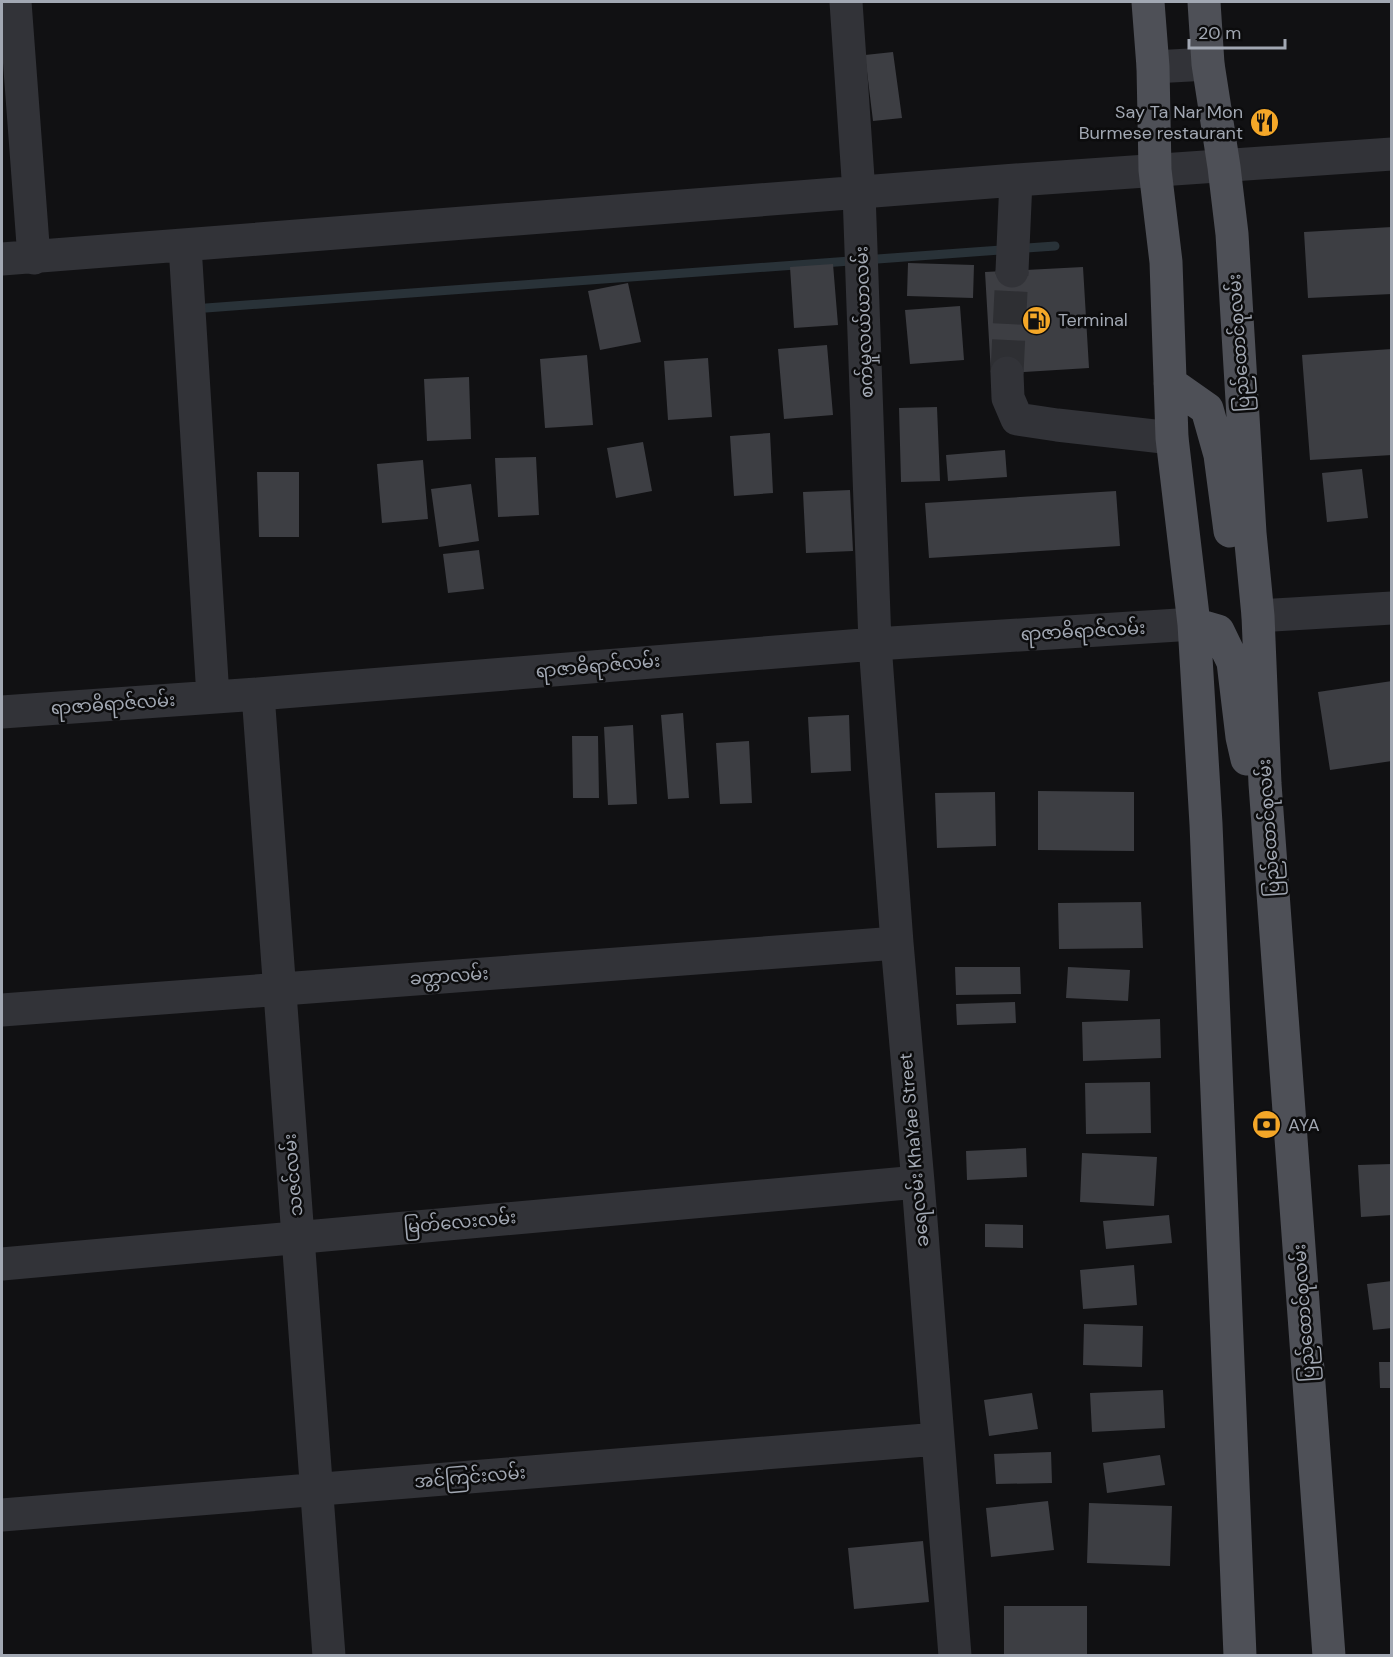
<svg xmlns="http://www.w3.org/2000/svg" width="1393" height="1657" font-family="'DM Sans','Noto Sans Myanmar',sans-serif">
	<rect width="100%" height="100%" fill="#111113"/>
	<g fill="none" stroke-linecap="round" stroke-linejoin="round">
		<path stroke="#293238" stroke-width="9" d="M206,308L1055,246"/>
	</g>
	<path fill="#3d3e43" d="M893,52L902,118L873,121L865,55Z
		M1392,227V294L1308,298L1304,232Z
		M908,263L974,265L973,298L907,296Z
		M833,264L838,325L794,328L790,267Z
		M1083,267L1089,368L991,374L985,272Z
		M628,283L641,342L600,350L588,291Z
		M960,306L964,360L910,364L905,310Z
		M827,345L833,415L784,419L778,349Z
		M1392,349V455L1310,460L1302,355Z
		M587,355L593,425L545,428L540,359Z
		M708,358L712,417L668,420L664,361Z
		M469,377L471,439L427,441L424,379Z
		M937,407L940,481L901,482L899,408Z
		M770,433L773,493L734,496L730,436Z
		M643,442L652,491L616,498L607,448Z
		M1005,450L1007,477L948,481L946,455Z
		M536,457L539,515L498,517L495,458Z
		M423,460L428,519L382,523L377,464Z
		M1362,469L1368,518L1327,522L1322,473Z
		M257,472H299V537H259Z
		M471,484L479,541L439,547L431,489Z
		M850,490L853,551L806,553L803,492Z
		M1116,491L1120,546L929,558L925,503Z
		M479,550L484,589L448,593L443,554Z
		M1392,681V761L1330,770L1318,692Z
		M683,713L689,798L668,799L661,715Z
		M849,715L851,771L811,773L808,717Z
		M633,725L637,804L608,805L604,727Z
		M572,736H598L599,798H573Z
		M749,741L752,803L720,804L716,743Z
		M1038,791L1134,792V851L1038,850Z
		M995,792L996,846L937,848L935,793Z
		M1141,902L1143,948L1059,949L1058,903Z
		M955,967H1020L1021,994L956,995Z
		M1068,967L1130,970L1128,1001L1066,998Z
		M1015,1002L1016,1023L957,1025L956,1004Z
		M1160,1019L1161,1058L1083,1061L1082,1022Z
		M1150,1082L1151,1133L1086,1134L1085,1083Z
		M1026,1148L1027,1177L967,1180L966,1151Z
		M1082,1153L1157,1157L1154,1206L1080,1202Z
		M1392,1164V1215L1361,1217L1358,1165Z
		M1169,1215L1172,1243L1106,1249L1103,1221Z
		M985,1224L1023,1225V1248L985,1247Z
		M1134,1265L1137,1305L1083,1309L1080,1270Z
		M1392,1281V1328L1373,1330L1367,1284Z
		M1084,1324L1143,1326L1142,1367L1083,1365Z
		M1379,1362H1392V1388H1380Z
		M1163,1390L1165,1428L1092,1432L1090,1393Z
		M1032,1393L1038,1429L989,1436L984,1400Z
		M1051,1452L1052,1483L996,1484L994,1454Z
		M1160,1455L1165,1485L1107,1493L1103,1463Z
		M1048,1501L1054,1550L991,1557L986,1508Z
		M1089,1503L1172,1506L1170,1566L1087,1563Z
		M923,1541L929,1602L854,1609L848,1548Z
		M1004,1606H1087V1656H1004Z"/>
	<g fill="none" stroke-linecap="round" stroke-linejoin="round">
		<path stroke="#2e2f33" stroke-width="33" stroke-dasharray="33 16" stroke-linecap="butt" d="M1007,373L1012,271"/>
		<path stroke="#323338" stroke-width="33" d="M15,2L34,258
			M846,2L859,193L875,644L897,943L918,1182L955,1656
			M1153,67L1208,64
			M185,246L213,697
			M2,259L1016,180L1392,154
			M1012,271L1016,180
			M1007,373L1008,398L1017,419L1057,425L1172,438
			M1258,616L1392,608
			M258,694C279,1014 305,1335 329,1656
			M2,712L258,694L875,644L1194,624
			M2,1010L897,943
			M2,1264L918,1182
			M2,1515L938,1439"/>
		<path stroke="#4e5057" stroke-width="33" d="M1148,2L1153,67L1155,170L1166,262L1172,438L1194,624L1206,824L1240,1656
			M1204,2L1208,64L1224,167L1232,234L1250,533L1258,616L1265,784L1329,1656
			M1170,383L1207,409L1220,455L1230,531
			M1194,624L1218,631L1233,662L1242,737L1247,759"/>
	</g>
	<defs>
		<symbol id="restaurant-disc" viewBox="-11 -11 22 22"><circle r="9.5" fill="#f4a728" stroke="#0c0c0d"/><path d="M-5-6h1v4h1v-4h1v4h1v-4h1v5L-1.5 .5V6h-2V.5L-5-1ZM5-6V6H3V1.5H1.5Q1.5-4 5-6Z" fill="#111"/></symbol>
		<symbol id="fuel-disc" viewBox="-11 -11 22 22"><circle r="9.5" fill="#f4a728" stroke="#0c0c0d"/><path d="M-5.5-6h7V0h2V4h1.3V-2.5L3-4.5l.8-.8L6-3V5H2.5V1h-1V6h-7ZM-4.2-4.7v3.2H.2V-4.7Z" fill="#111"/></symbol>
		<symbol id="bank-disc" viewBox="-11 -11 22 22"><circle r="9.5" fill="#f4a728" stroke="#0c0c0d"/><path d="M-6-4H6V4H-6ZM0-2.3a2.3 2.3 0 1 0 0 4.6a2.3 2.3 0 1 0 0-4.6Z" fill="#111"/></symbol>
	</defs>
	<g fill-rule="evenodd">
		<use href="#restaurant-disc" x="1248" y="106" width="33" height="33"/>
		<use href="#fuel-disc" x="1020" y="304" width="33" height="33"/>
		<use href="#bank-disc" x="1250" y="1108" width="33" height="33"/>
	</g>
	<g text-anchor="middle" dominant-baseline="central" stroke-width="5" stroke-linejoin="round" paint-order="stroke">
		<g font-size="18" fill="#a2a8b3" stroke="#0c0c0d" text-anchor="start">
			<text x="1243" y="112" text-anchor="end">Say Ta Nar Mon<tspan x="1243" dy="21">Burmese restaurant</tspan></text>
			<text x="1058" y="320">Terminal</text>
			<text x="1288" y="1125">AYA</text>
		</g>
		<g font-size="18" fill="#a2a8b3" stroke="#0c0c0d">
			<text transform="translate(864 322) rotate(-92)">စက်မှုလယ်ယာလမ်း</text>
			<text transform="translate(1239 343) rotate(-94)">ပြည်ထောင်စုလမ်း</text>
			<text transform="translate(1083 631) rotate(-3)">ရာဇာဓိရာဇ်လမ်း</text>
			<text transform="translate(598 666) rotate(-5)">ရာဇာဓိရာဇ်လမ်း</text>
			<text transform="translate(113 704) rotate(-4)">ရာဇာဓိရာဇ်လမ်း</text>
			<text transform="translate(1269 828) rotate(-94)">ပြည်ထောင်စုလမ်း</text>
			<text transform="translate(449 976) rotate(-4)">ခတ္တာလမ်း</text>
			<text transform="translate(914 1150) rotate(-95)">ခရေလမ်း KhaYae Street</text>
			<text transform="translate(293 1175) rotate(-95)">သဇင်လမ်း</text>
			<text transform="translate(460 1222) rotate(-5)">မြတ်လေးလမ်း</text>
			<text transform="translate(1304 1313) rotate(-94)">ပြည်ထောင်စုလမ်း</text>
			<text transform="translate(470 1477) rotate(-5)">အင်ကြင်းလမ်း</text>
		</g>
	</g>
	<rect width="1393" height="1657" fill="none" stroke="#a2a8b3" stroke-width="6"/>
	<path d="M1189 39v9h96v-9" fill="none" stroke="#a2a8b3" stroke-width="3"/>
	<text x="1198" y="39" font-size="18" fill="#a2a8b3" stroke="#0c0c0d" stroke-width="4.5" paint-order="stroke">20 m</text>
</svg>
